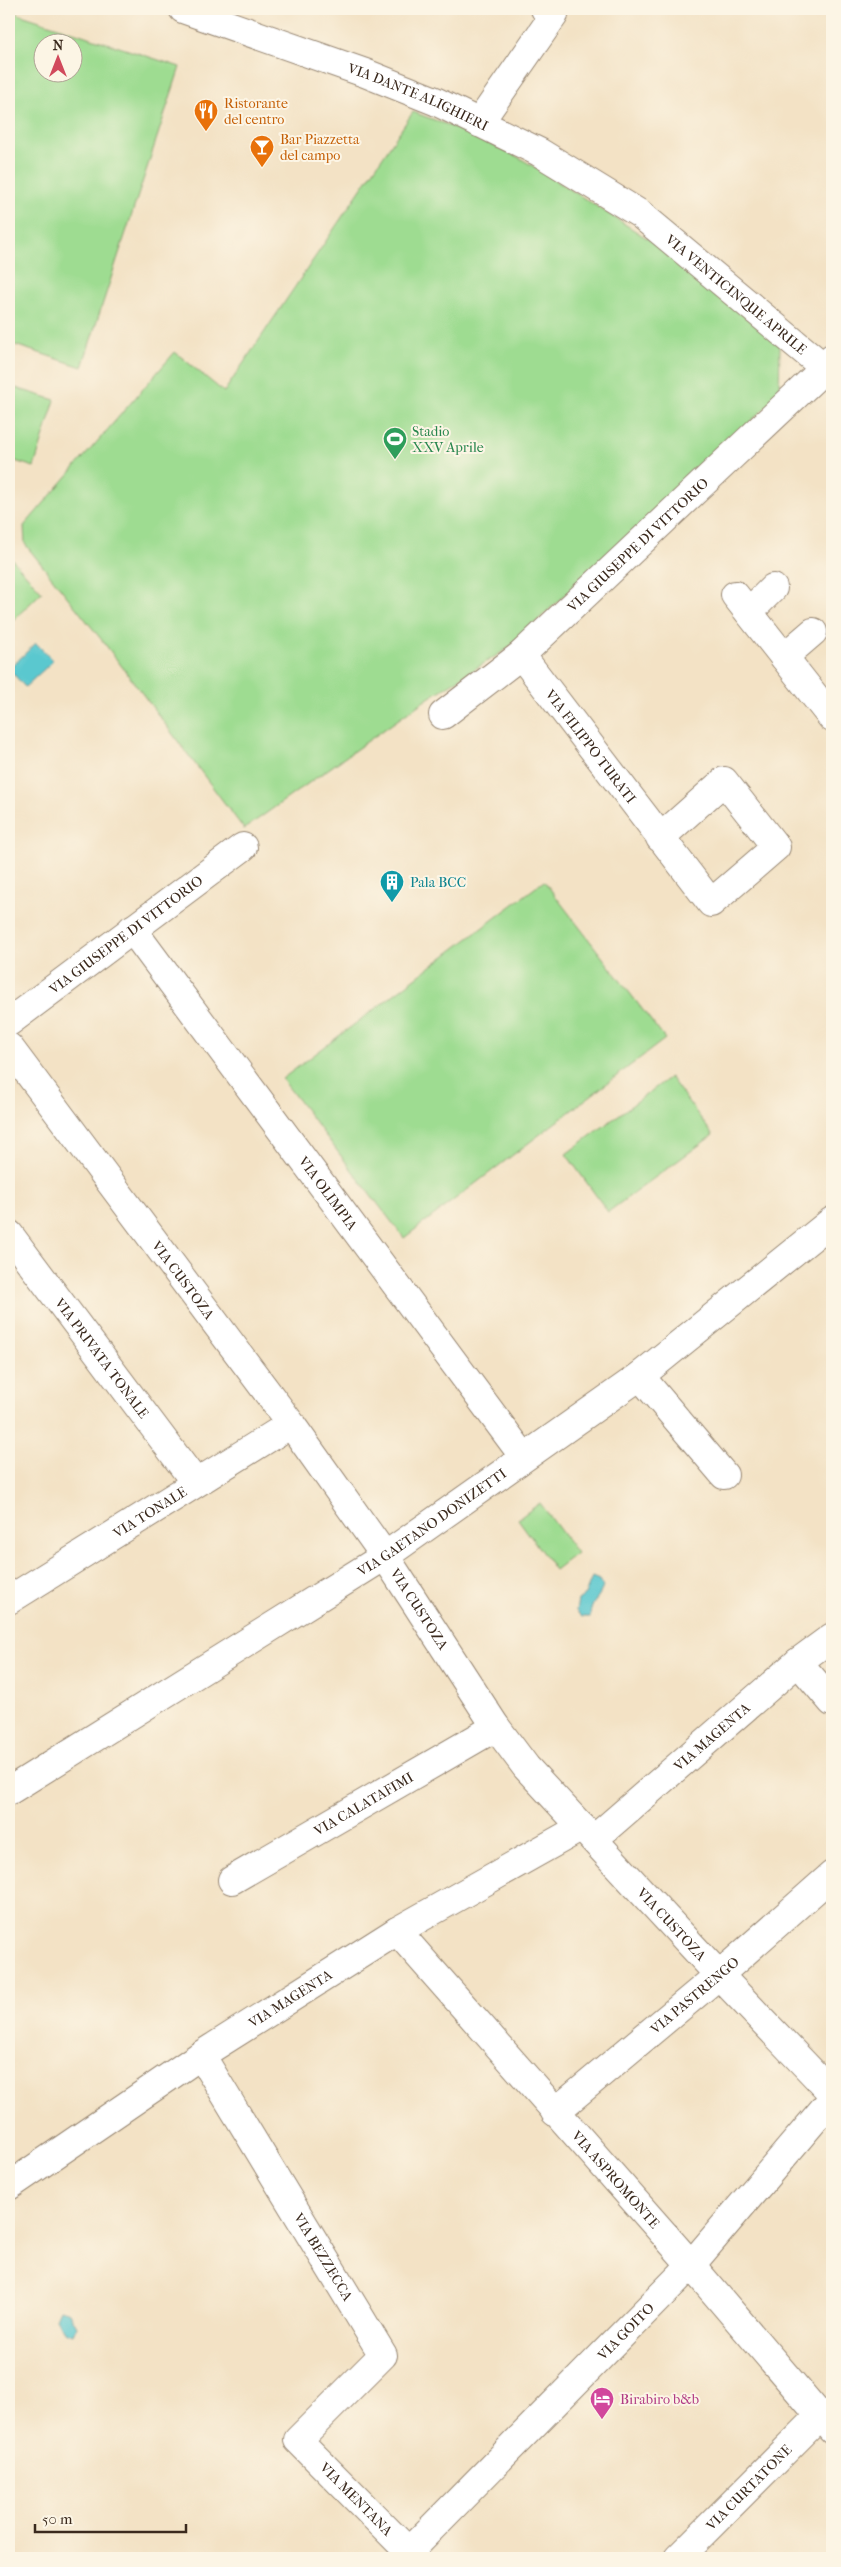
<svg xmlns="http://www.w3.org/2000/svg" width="841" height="2567" font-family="'IM FELL French Canon',serif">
	<rect width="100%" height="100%" fill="#fcf5e5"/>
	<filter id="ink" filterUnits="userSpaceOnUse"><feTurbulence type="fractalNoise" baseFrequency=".02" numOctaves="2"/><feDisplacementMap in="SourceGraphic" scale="10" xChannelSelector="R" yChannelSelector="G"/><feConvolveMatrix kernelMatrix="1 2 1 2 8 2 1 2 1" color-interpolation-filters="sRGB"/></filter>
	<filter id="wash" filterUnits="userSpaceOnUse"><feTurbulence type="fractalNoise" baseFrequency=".0096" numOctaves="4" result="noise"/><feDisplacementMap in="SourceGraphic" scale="20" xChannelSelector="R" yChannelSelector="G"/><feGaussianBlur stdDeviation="1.12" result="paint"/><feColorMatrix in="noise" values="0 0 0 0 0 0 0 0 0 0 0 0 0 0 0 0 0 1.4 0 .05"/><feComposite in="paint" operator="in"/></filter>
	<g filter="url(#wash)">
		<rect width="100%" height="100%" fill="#f3e2c5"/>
		<path fill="#9edc91" stroke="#6c8358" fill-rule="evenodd" d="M9,11L180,67L82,367L9,343ZM72,42V72H42V42Z
			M413,112L448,125L518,157L538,169L656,244L780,345L779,395L507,649L427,699L244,829L105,644L25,544L24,526L175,352L224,392Z
			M9,386L55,400L34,467L9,459Z
			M9,556L42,592L9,624Z
			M544,881L665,1039L404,1238L282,1079Z
			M670,1077L713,1135L608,1212L566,1154Z
			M540,1503L577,1553L555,1570L518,1519Z"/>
		<path fill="#5ac8cf" stroke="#4a7976" d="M36,643L53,661L25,687L9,669Z
			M592,1577L599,1580L603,1587C599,1599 590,1603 590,1617H582L576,1611L578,1600L585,1595Z
			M60,2309L69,2312L77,2326L73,2335L64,2332L56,2318Z"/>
	</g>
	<g filter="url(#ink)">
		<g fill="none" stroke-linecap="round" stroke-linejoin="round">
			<defs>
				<g id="minor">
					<path id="s1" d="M183,9L365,73L435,101L539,152L640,214L832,374"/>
					<path d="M479,123L554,15L545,9"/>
					<path d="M735,595L832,718"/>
					<path d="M749,612L773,588"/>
					<path id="s2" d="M521,655L711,903L776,847L724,781L660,838"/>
					<path d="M784,657L813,632"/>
					<path id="s3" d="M443,715L521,655L826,367L832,358"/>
					<path id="s4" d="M132,929L524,1457"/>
					<path id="s5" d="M9,1022L243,847"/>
					<path id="s6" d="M9,1047L291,1424L385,1556L496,1727L526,1767L719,1975L832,2093"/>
					<path id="s7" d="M9,1234L195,1482"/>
					<path d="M640,1376L724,1475"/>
					<path id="s8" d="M9,1600L291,1424"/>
					<path d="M798,1662L832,1702"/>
					<path id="s9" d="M9,1791L385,1556L640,1376L832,1221"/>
					<path id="s10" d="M594,1839L798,1662L832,1637"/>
					<path id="s11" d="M232,1880L496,1727"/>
					<path id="s12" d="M397,1931L685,2258L832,2430"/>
					<path id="s13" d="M201,2055L383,2355L298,2440L415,2558"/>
					<path id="s14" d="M555,2112L719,1975L832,1875"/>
					<path id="s15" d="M9,2186L201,2055L397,1931L582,1827"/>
					<path id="s16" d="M408,2552L691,2265L832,2099"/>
					<path id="s17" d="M678,2558L820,2416"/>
				</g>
			</defs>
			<use href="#minor" stroke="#978672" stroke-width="30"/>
			<use href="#minor" stroke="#fff" stroke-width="28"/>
		</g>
	</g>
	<defs>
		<symbol id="restaurant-pin" viewBox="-11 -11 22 30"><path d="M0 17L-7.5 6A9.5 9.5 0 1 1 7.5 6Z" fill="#e8710a" stroke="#fcf5e5"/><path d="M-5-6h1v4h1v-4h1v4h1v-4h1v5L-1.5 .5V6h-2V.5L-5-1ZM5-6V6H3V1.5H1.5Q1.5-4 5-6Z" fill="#fff"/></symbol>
		<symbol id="bar-pin" viewBox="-11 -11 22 30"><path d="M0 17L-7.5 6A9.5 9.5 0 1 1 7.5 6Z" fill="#e8710a" stroke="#fcf5e5"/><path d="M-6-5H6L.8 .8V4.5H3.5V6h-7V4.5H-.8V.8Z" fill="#fff"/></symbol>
		<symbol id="stadium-pin" viewBox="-11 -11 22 30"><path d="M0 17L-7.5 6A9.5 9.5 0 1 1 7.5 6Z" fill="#2e9e5b" stroke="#fcf5e5"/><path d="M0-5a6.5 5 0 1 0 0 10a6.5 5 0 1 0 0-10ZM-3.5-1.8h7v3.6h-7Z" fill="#fff"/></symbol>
		<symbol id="building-pin" viewBox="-11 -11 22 30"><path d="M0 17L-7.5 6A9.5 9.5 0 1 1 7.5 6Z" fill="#0f9aa8" stroke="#fcf5e5"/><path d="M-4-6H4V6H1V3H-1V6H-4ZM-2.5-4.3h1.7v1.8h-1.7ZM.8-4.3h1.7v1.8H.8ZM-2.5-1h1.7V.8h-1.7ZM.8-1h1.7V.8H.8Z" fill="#fff"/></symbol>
		<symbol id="hotel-pin" viewBox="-11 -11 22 30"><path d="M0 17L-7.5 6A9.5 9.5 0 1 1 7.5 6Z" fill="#d1479c" stroke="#fcf5e5"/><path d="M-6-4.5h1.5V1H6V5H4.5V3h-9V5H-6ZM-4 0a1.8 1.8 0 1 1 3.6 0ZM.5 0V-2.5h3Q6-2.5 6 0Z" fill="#fff"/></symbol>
	</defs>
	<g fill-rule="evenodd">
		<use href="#restaurant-pin" x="192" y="97" width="28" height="38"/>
		<use href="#bar-pin" x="248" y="133" width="28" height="38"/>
		<use href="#stadium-pin" x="381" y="425" width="28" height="38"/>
		<use href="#building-pin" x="378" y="868" width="28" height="38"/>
		<use href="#hotel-pin" x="588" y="2385" width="28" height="38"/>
	</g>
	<g text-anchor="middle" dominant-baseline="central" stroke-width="4" stroke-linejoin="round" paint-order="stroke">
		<g font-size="14" fill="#3b2a1e" stroke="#fcf5e5">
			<text stroke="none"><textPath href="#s1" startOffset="251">VIA DANTE ALIGHIERI</textPath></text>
			<text stroke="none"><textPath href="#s1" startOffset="628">VIA VENTICINQUE APRILE</textPath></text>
			<text stroke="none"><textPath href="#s3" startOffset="259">VIA GIUSEPPE DI VITTORIO</textPath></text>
			<text stroke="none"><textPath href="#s2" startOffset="115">VIA FILIPPO TURATI</textPath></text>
			<text stroke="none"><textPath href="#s5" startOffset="146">VIA GIUSEPPE DI VITTORIO</textPath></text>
			<text stroke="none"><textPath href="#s4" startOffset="329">VIA OLIMPIA</textPath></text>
			<text stroke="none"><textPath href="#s6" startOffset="291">VIA CUSTOZA</textPath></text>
			<text stroke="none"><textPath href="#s7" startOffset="155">VIA PRIVATA TONALE</textPath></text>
			<text stroke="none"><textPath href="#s8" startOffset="166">VIA TONALE</textPath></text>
			<text stroke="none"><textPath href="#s9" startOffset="501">VIA GAETANO DONIZETTI</textPath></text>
			<text stroke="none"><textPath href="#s6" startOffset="696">VIA CUSTOZA</textPath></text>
			<text stroke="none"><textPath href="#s10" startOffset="156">VIA MAGENTA</textPath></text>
			<text stroke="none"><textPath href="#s11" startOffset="152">VIA CALATAFIMI</textPath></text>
			<text stroke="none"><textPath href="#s6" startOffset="1101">VIA CUSTOZA</textPath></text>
			<text stroke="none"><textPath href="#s14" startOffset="182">VIA PASTRENGO</textPath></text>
			<text stroke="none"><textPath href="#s15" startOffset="338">VIA MAGENTA</textPath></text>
			<text stroke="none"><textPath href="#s12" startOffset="331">VIA ASPROMONTE</textPath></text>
			<text stroke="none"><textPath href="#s13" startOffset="236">VIA BEZZECCA</textPath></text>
			<text stroke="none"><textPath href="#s16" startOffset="310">VIA GOITO</textPath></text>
			<text stroke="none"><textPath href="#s17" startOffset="100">VIA CURTATONE</textPath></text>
			<text stroke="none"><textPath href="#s13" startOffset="554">VIA MENTANA</textPath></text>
		</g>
		<g font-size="14" fill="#c56008" stroke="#fcf5e5" text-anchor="start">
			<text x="224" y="103">Ristorante<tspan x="224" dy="16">del centro</tspan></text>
			<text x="280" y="139">Bar Piazzetta<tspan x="280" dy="16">del campo</tspan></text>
		</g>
		<g font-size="14" fill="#27864d" stroke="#fcf5e5" text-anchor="start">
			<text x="412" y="431">Stadio<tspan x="412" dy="16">XXV Aprile</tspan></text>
		</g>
		<g font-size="14" fill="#0d838f" stroke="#fcf5e5" text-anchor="start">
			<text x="410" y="882">Pala BCC</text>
		</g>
		<g font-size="14" fill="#b23c85" stroke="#fcf5e5" text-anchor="start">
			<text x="620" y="2399">Birabiro b&amp;b</text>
		</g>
	</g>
	<rect width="841" height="2567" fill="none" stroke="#fcf5e5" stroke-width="30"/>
	<g transform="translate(58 58)"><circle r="24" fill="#fcf5e5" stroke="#afa495"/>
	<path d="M0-4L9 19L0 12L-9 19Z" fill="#d1495b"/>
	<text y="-8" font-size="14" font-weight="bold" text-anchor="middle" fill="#3b2a1e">N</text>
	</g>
	<path d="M35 2524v8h151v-8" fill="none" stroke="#3b2a1e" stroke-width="2.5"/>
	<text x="42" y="2524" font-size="15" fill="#3b2a1e" stroke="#fcf5e5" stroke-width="4" paint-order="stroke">50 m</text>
</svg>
